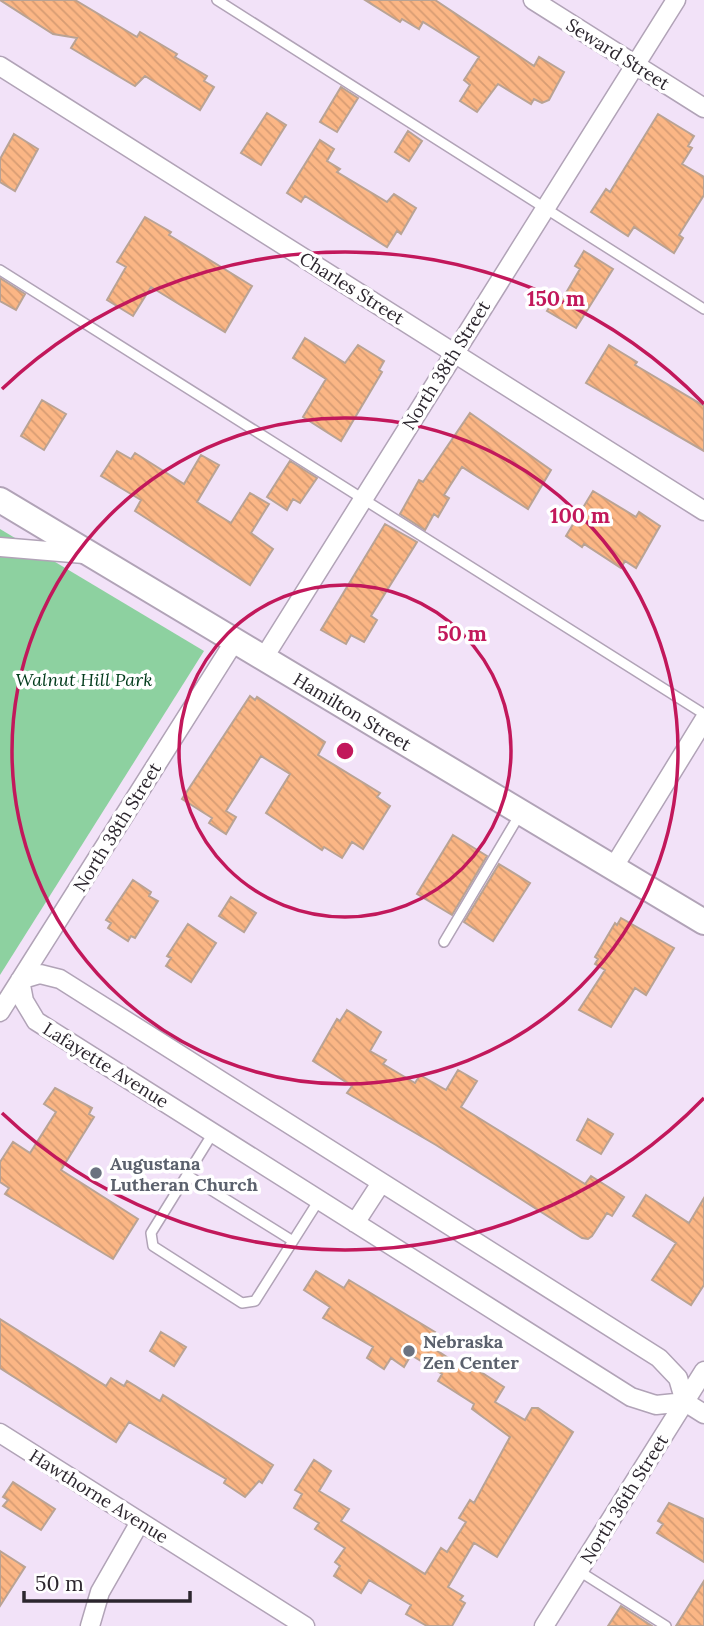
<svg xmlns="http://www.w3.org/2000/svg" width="704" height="1626" font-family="Lora,serif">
	<defs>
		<pattern id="building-back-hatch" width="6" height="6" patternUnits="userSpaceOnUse" patternTransform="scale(1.75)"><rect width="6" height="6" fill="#fbb685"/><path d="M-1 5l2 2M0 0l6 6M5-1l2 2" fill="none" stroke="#d79c73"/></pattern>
	</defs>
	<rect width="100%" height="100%" fill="#f2e2f8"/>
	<path fill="#8dd1a0" d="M0,529L204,651L0,975Z"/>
	<path fill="url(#building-back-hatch)" stroke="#b9a394" stroke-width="2" d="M0,0H75L137,37L140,32L177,54L175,57L207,76L204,81L214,87L200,110L145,76L135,86L71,48L77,38L53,34Z
		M365,0H435L534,66L539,57L564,72L549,100L542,103L534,99L531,104L498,84L477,112L460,101L470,85L464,80L479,57L423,22L419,29L402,19L400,22Z
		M341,87L358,98L337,132L320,122Z
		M267,113L286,125L261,165L241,153Z
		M658,114L694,136L688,146L692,148L682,164L704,177V195L679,235L683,238L674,253L634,227L628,236L591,212L606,189L610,192Z
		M408,131L422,141L409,161L395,152Z
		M14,134L38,149L15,191L0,182V159Z
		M320,140L334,149L327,161L340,169L337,172L387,202L394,194L416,208L401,234L397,231L387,247L305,196L301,202L287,193Z
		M145,217L171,232L169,235L252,286L225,332L151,287L133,316L107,300L126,267L117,262Z
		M584,251L613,269L576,328L547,311L557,295L563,298L580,269L575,266Z
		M0,278L25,294L16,310L0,301Z
		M305,338L345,363L358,345L384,361L379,370L382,372L341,441L303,417L326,379L293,358Z
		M609,345L637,362L635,365L704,406V451L586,383Z
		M42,400L66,414L44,450L21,436Z
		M470,413L551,470L528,509L462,467L444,495L449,498L438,517L434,514L425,530L400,514L419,480L423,482Z
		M117,451L131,459L135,453L184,484L201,455L219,465L197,502L231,523L250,493L269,504L251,533L273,549L250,585L135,511L141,500L101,476Z
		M290,461L317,478L300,503L293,499L287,510L267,497Z
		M593,491L636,517L639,512L660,526L636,568L625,561L621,568L584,544L582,547L566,536Z
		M385,524L417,542L371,616L377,620L364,642L351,635L346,644L321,630Z
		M250,696L255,700L257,697L325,742L318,755L380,793L377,797L390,806L363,849L352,842L342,858L324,847L322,850L266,813L290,774L261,756L226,811L236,817L226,834L209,823L212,818L182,799Z
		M453,835L487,856L452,915L417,894Z
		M499,864L530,883L493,941L464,922Z
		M133,880L151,892L149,896L158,901L135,938L131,936L128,941L108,928L111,923L106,920Z
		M231,897L256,913L244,932L219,916Z
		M621,918L674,948L646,995L635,988L611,1027L579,1010L605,970L595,964L598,959L595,957L615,923L617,925Z
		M188,924L216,943L191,982L166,966L171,958L167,956Z
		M347,1010L381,1032L370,1051L386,1060L383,1064L415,1083L420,1075L446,1090L458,1070L477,1081L461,1107L585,1184L591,1176L624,1197L612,1216L607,1213L592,1236L588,1239L582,1238L436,1145L347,1093L352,1086L313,1061L337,1019L340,1021Z
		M55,1088L92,1108L89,1114L94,1117L61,1170L138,1219L113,1259L5,1194L9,1188L0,1182V1162L13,1142L30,1153L56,1112L44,1104Z
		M588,1119L613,1134L601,1154L577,1140Z
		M646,1195L689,1223L704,1198V1285L691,1305L652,1280L676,1243L633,1216Z
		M316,1271L344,1288L349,1280L435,1332L427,1344L470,1372L473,1367L504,1387L495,1402L525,1420L532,1408H538L573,1432L497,1557L474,1543L448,1587L463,1596L460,1600L465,1603L452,1626H427L406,1614L411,1605L369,1580L361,1593L334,1576L340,1566L335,1562L345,1548L315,1529L319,1523L294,1508L302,1494L295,1490L314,1460L331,1471L319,1491L349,1509L341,1521L425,1574L441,1548L447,1552L466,1522L459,1518L470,1500L474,1503L510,1437L472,1409L474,1404L438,1381L442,1374L411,1355L404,1367L391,1358L384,1369L367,1358L373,1347L323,1318L330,1307L304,1290Z
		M0,1319L106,1386L111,1378L124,1386L127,1381L160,1401L163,1395L273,1465L262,1483L259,1481L245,1497L224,1483L226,1479L129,1422L116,1442L0,1368Z
		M161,1332L186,1347L174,1366L150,1351Z
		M13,1482L55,1509L41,1530L3,1506L8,1500L3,1497Z
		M669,1503L704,1519V1562L657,1533L663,1524L658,1521Z
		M0,1551L25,1567L0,1606Z
		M704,1581V1626H676Z
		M621,1606L652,1626H608Z"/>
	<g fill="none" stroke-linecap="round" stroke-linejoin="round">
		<defs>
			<path id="service" d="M217,0L704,309
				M0,270L704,714
				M444,942L520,814
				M213,1133L151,1233L153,1246L242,1303L255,1301L319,1200
				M187,1175L293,1241
				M579,1571L666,1626"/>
			<path id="minor" d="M533,0L704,108
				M0,66L704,511
				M0,547L84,554
				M263,659L676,0
				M613,868L704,720
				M0,1012L234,642
				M355,1223L381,1183
				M685,1402L678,1378L659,1358L60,979L40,974L20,980L24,1001L36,1021L631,1397L656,1405L685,1402L704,1414
				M0,1433L305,1626
				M90,1626L100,1592L140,1522
				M544,1626L704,1371"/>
			<g id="secondary">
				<path id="s1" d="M0,500L704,922"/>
			</g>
		</defs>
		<use href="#service" stroke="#b1a3b7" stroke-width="12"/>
		<use href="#minor" stroke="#b1a3b7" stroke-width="21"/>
		<use href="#secondary" stroke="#b1a3b7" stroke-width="28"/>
		<use href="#service" stroke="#fff" stroke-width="9"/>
		<use href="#minor" stroke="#fff" stroke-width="18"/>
		<use href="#secondary" stroke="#fff" stroke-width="24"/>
	</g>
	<g fill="none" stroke="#c2185b" stroke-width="3.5">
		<circle cx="345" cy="751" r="166"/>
		<circle cx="345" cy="751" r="333"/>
		<path d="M704 1098A499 499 0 0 1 2 1113M2 389A499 499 0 0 1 704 404"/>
	</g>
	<g fill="#6b7280" stroke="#fff" stroke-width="2.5">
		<circle cx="96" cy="1173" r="7"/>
		<circle cx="409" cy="1351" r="7"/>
	</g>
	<g text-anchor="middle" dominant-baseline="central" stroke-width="7" stroke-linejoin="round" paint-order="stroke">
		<g font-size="18" fill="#2c262e" stroke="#fff">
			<text transform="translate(618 54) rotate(32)">Seward Street</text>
			<text transform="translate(352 288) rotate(32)">Charles Street</text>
			<text transform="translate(446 365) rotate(-58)">North 38th Street</text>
			<text stroke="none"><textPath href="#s1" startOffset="411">Hamilton Street</textPath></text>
			<text transform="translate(117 827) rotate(-58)">North 38th Street</text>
			<text transform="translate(106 1065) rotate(32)">Lafayette Avenue</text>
			<text transform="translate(99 1496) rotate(32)">Hawthorne Avenue</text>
			<text transform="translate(624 1499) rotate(-58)">North 36th Street</text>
		</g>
		<g font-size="18" font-style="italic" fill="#013b1b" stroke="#fff">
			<text x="84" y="679">Walnut Hill Park</text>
		</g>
		<g font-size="18" font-weight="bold" fill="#5b616d" stroke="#fff" text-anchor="start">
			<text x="110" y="1163">Augustana<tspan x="110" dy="21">Lutheran Church</tspan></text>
			<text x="423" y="1341">Nebraska<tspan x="423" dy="21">Zen Center</tspan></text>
		</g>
	</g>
	<circle cx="345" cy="751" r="10" fill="#c2185b" stroke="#fff" stroke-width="3.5"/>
	<g font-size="21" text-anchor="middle" font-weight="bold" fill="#c2185b" stroke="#fff" stroke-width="7" stroke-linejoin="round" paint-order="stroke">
		<text x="556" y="306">150 m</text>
		<text x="580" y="523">100 m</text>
		<text x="462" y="641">50 m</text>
	</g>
	<path d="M24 1591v10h166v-10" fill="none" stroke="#2c262e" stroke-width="3.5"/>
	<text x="35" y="1591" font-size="21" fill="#2c262e" stroke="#ffffff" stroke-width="5" paint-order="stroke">50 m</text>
</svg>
